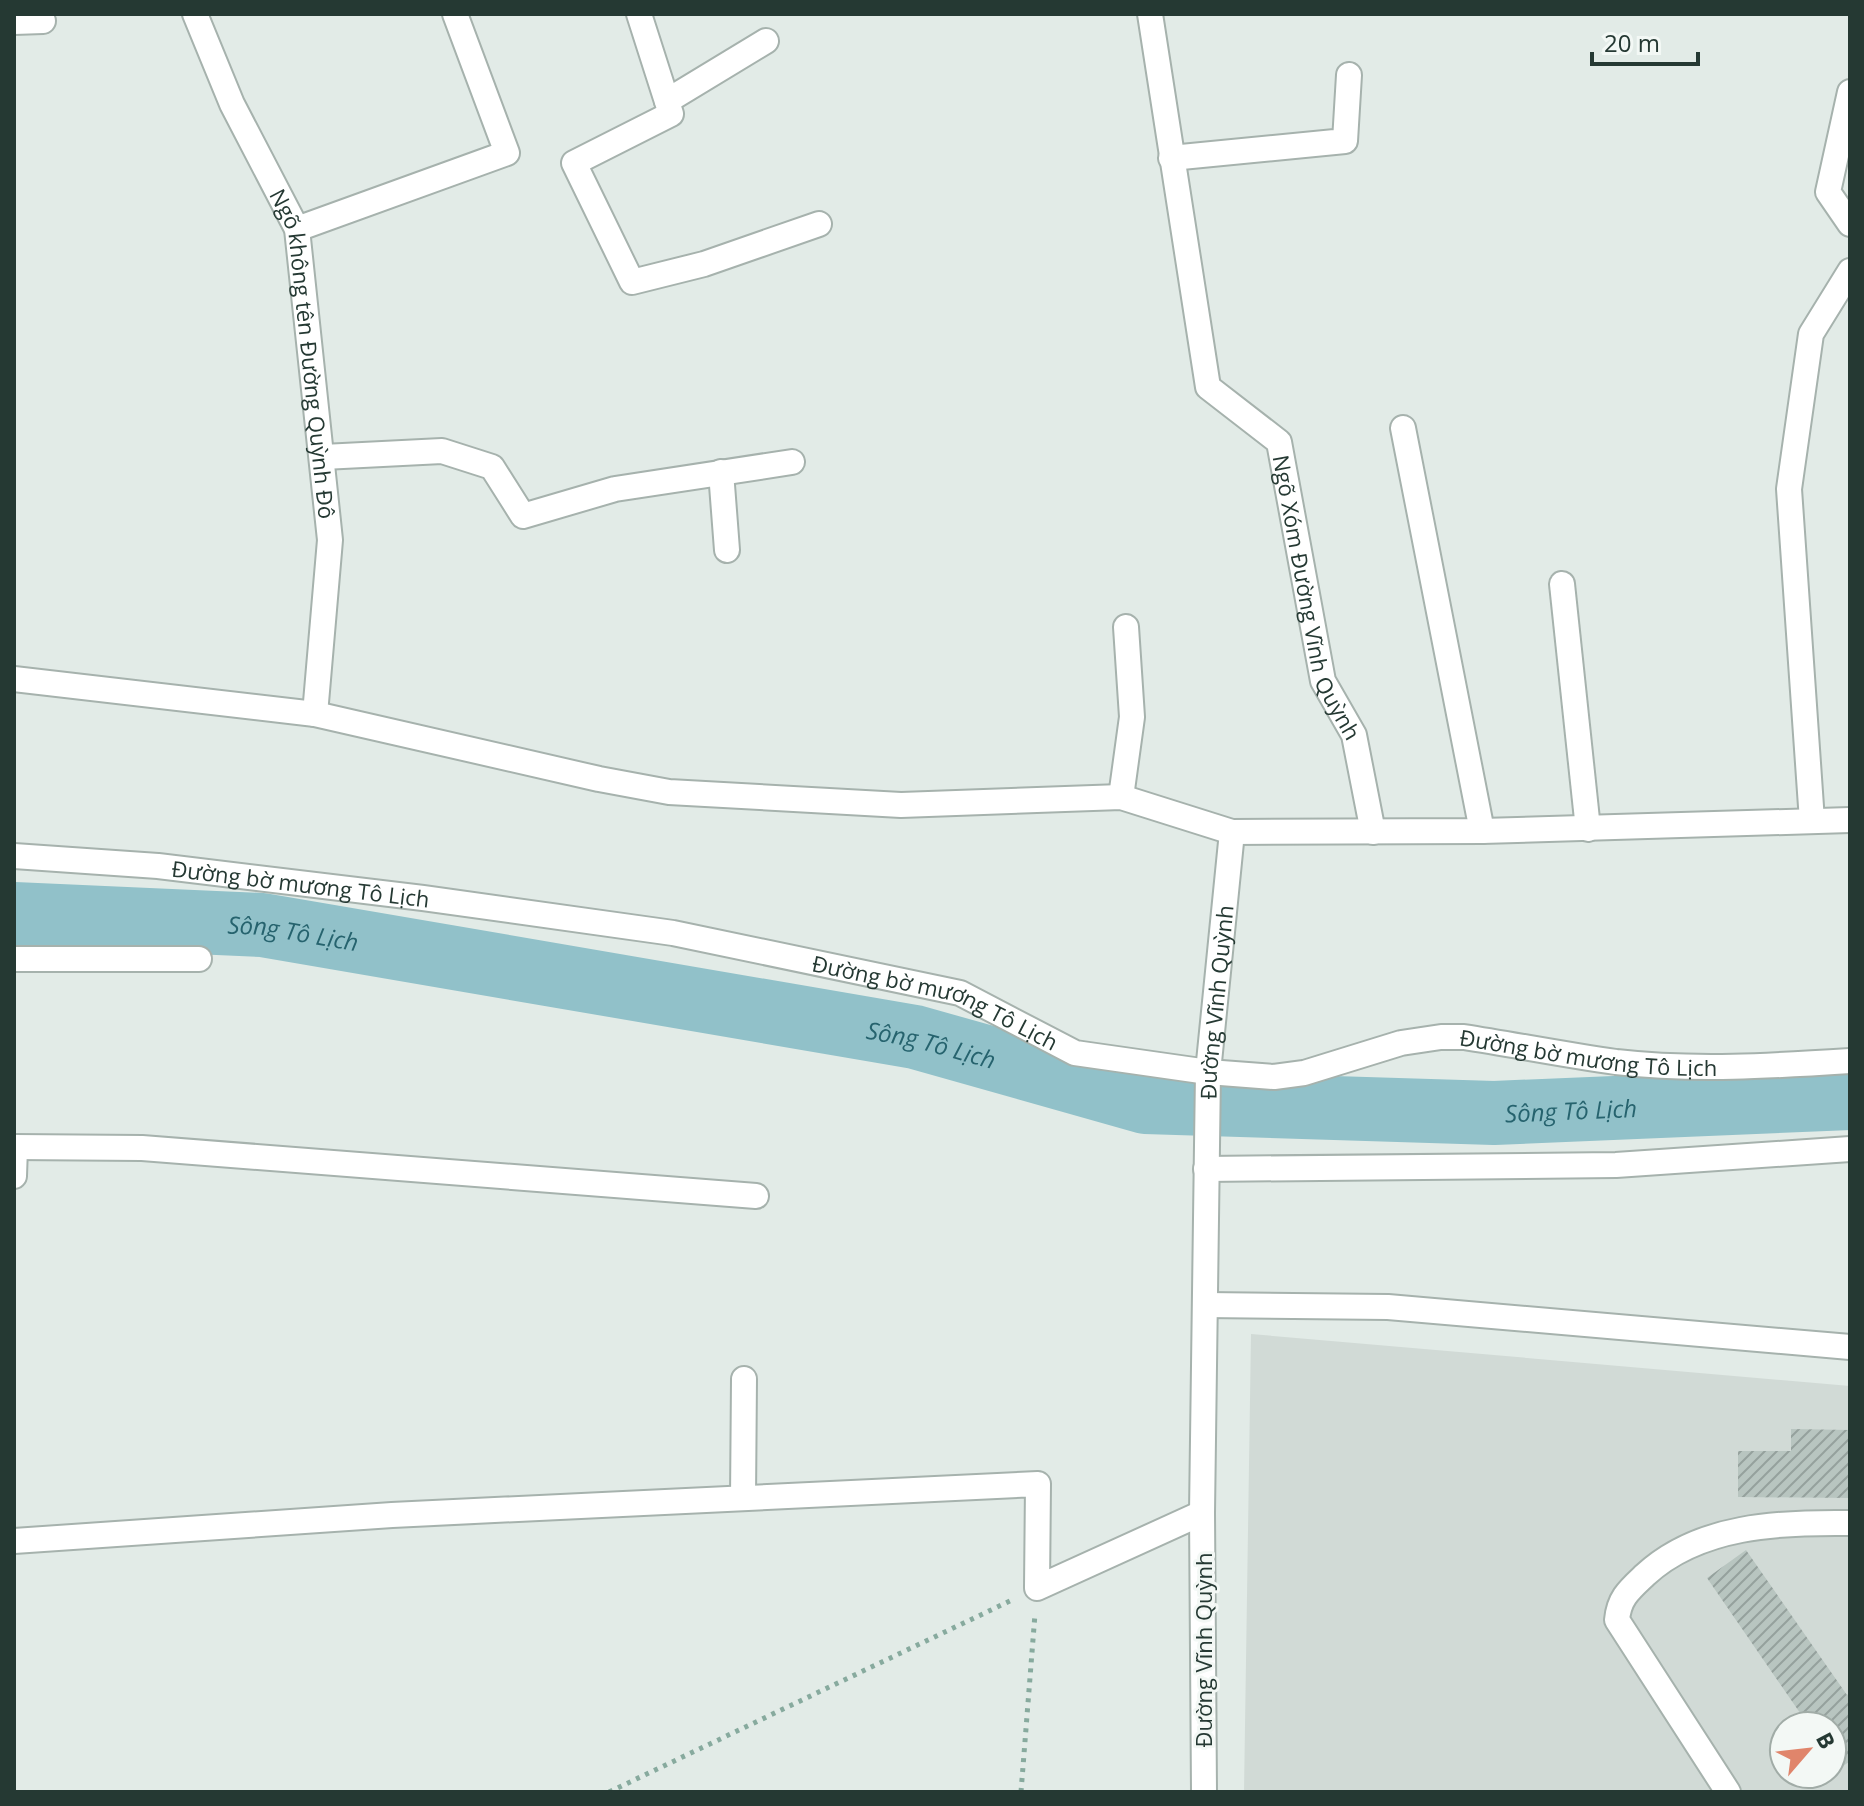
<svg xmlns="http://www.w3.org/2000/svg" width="1864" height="1806" font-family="'Open Sans',sans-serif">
	<defs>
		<pattern id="building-hatch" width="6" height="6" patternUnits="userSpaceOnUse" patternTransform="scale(2)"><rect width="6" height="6" fill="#b8c5c0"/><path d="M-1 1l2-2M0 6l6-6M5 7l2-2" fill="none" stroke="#95a19d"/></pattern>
	</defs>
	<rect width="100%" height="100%" fill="#e2ebe7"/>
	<path fill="#d1dad6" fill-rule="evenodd" d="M1251,1334L1850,1386V1792H1244ZM1784,1726H1832V1774H1784Z"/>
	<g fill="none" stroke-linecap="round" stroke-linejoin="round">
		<path stroke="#91c1c9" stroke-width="64" id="s1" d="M14,914L262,925L915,1037L1145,1102L1494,1113L1850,1098"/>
	</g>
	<path fill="url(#building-hatch)" d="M1791,1429L1850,1430V1498L1738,1497V1451H1791Z
		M1746,1550L1847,1695L1850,1693V1761L1839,1769L1832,1759V1726H1809L1707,1578Z"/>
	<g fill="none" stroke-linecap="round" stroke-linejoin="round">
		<defs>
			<g id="minor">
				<path id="s2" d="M195,14L232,104L297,229L330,540L315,714"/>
				<path d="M639,14L671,114L574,163L632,282L704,264L819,224"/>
				<path id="s3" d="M1150,14L1208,387L1279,442L1323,681L1354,735L1373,832"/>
				<path d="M14,22L43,21"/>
				<path d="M1850,92L1828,192L1850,224"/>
				<path d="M667,101L766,41"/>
				<path d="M1171,158L1345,141L1349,75"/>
				<path d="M297,229L507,153L455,14"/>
				<path d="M1403,428L1482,831"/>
				<path d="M323,457L442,451L492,467L523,516L615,489L792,462"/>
				<path d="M721,472L727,550"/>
				<path d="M1562,584L1588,829"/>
				<path d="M14,679L315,714L599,779L669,792L901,805L1121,797L1232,832L1482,831L1850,820"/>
				<path d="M1121,797L1132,717L1126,627"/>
				<path d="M1812,821L1789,489L1811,334L1850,271"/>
				<path id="s4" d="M14,856L158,866L423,898L673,933L960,993L1075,1053L1208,1072L1274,1077L1304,1073L1401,1043L1441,1037H1464C1515,1045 1566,1055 1616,1062C1694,1071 1772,1066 1850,1061"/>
				<path d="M14,959H199"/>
				<path d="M14,1147L142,1148L756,1196"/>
				<path d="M1206,1169L1616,1165L1850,1149"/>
				<path d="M14,1176L15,1147"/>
				<path d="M1205,1305L1388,1307L1850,1347"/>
				<path d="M743,1498L744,1379"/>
				<path d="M14,1541L392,1515L1038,1484L1037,1588L1202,1513"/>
				<path id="s5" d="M1204,1792L1202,1513L1208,1072L1232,832"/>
				<path d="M1728,1792L1617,1620C1619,1598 1629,1590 1645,1575C1699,1525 1780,1522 1850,1523"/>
			</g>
		</defs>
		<use href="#minor" stroke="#a6b2ad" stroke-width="28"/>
		<path stroke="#87aa9e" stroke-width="5" stroke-dasharray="4 6" stroke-linecap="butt" d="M609,1792L1012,1600
			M1021,1792L1035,1614"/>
		<use href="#minor" stroke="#fff" stroke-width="24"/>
	</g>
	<g text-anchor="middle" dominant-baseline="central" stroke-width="6" stroke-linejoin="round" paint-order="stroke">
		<g font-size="22" fill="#253933" stroke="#f3f8f5">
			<text stroke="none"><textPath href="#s2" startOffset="362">Ngõ không tên Đường Quỳnh Đô</textPath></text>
			<text stroke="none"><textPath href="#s3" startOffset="628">Ngõ Xóm Đường Vĩnh Quỳnh</textPath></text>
			<text stroke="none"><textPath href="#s4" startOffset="288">Đường bờ mương Tô Lịch</textPath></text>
			<text stroke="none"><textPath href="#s5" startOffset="790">Đường Vĩnh Quỳnh</textPath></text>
			<text stroke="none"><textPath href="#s4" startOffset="936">Đường bờ mương Tô Lịch</textPath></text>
			<text stroke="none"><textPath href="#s4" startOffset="1608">Đường bờ mương Tô Lịch</textPath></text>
			<text transform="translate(1203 1650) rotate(-90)">Đường Vĩnh Quỳnh</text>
		</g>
		<g font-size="24" font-style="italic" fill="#26636e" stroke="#f3f8f5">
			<text stroke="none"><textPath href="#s1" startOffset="280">Sông Tô Lịch</textPath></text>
			<text stroke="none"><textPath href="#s1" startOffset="928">Sông Tô Lịch</textPath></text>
			<text stroke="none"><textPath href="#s1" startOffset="1576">Sông Tô Lịch</textPath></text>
		</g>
	</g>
	<rect width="1864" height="1806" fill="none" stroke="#253933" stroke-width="32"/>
	<g transform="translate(1808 1750) rotate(62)"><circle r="38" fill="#f3f8f5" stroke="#a1aca7" stroke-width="2"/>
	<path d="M0-6L14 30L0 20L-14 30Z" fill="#e0856b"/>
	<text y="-12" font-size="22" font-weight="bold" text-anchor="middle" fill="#253933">B</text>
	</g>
	<path d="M1592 52v12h106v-12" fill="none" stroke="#253933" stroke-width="4"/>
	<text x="1604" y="52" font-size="24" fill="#253933" stroke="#f3f8f5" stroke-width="6" paint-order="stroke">20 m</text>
</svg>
